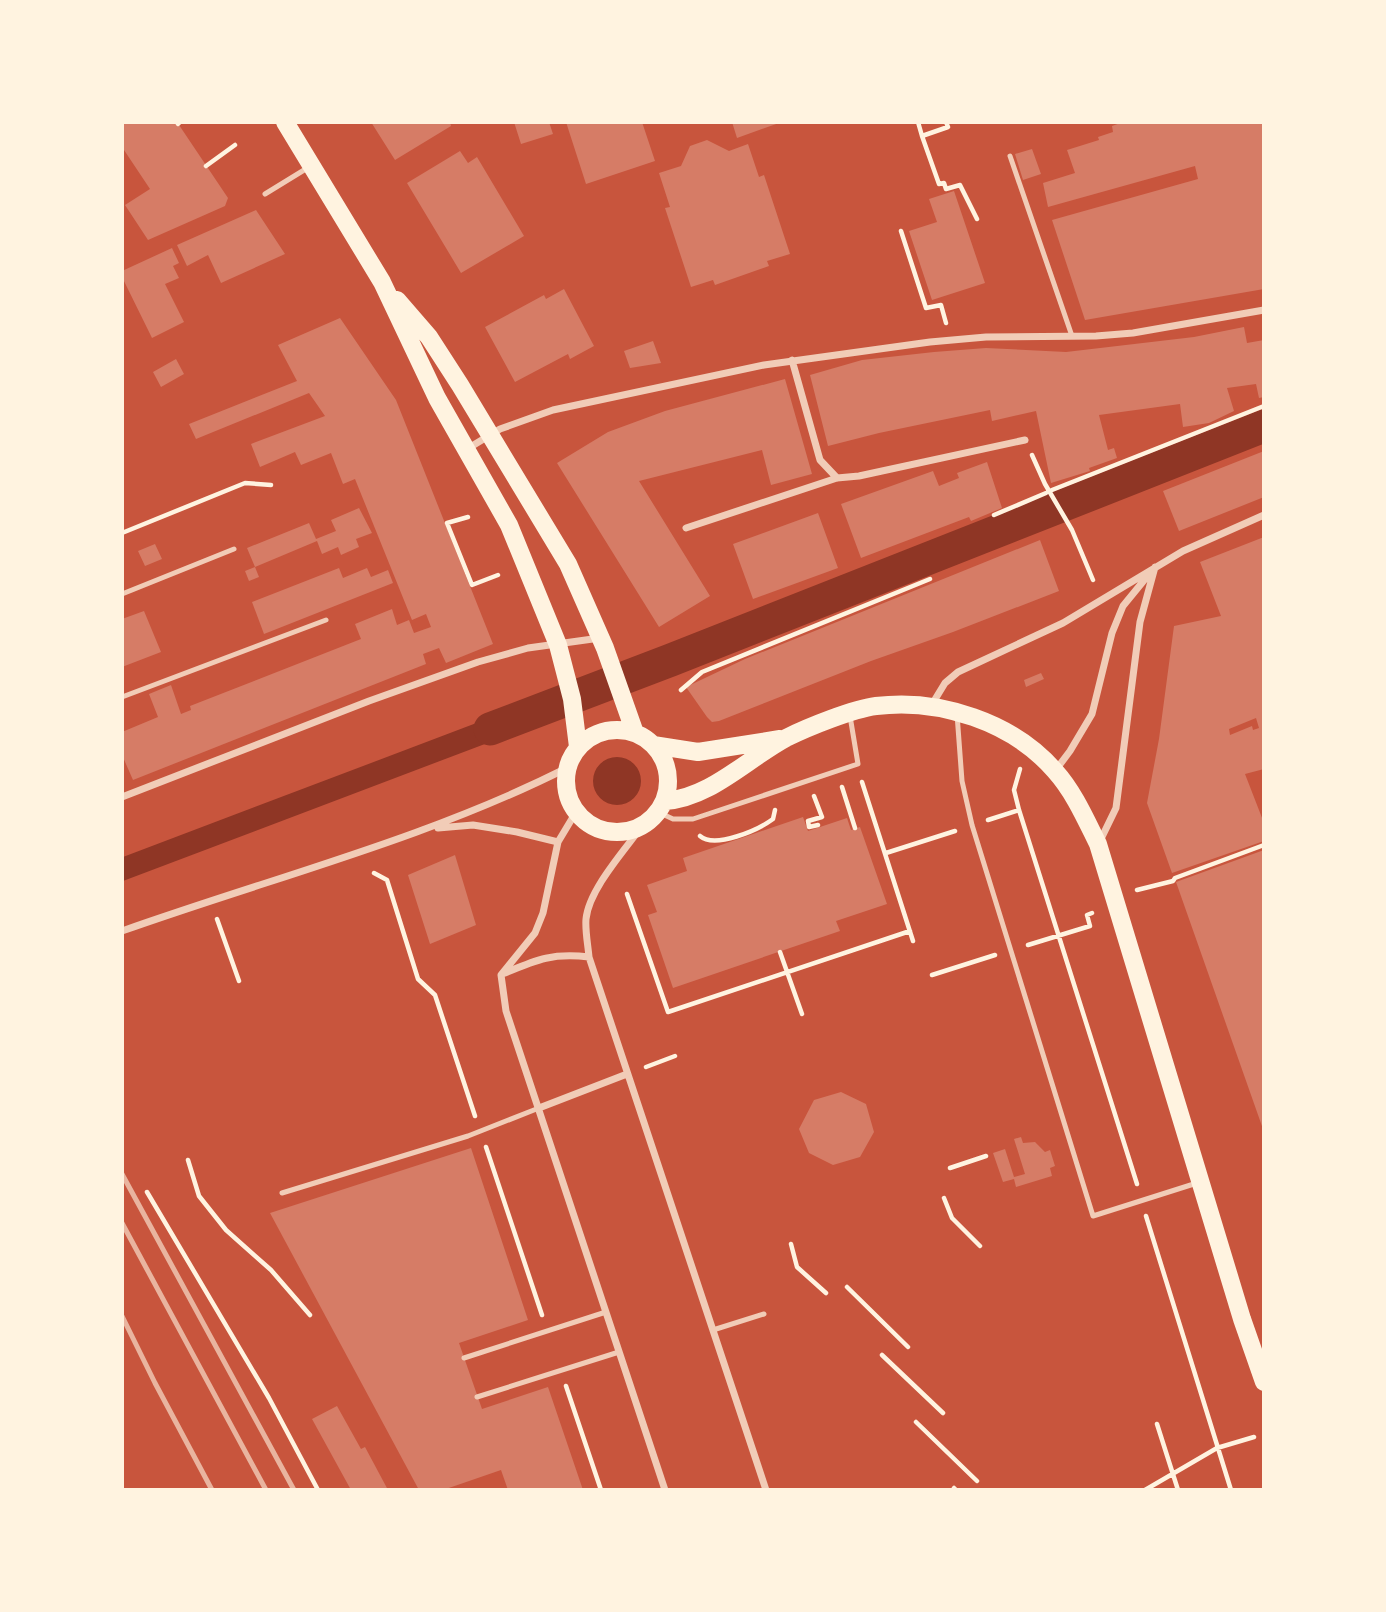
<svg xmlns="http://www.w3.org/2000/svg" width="1386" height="1612" font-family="'PT Sans',sans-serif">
	<rect width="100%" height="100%" fill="#c8553d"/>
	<path fill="#8f3625" d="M532,702L535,725L123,881V857Z
		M593 781a24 24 0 1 1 48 0a24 24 0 1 1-48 0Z"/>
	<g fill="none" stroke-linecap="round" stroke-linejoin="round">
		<path stroke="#8f3625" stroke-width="33" d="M490,729L671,660L1264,426"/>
	</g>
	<path fill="#d67c66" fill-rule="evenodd" d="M122,122H177L228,198L225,206L148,240L125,205L150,189L122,147Z
		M371,122H450L451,126L395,160Z
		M514,122H549L553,134L521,144Z
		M566,122H642L655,161L586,184Z
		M732,122H779V123L737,138Z
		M1264,122V289L1085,320L1052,220L1198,179L1195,166L1048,207L1043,183L1075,173L1067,150L1099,140L1098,137L1113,132L1112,126L1123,122Z
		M707,140L729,151L748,144L759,177L764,175L790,254L767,261L769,266L715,285L713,280L691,287L665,208L670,207L659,173L681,166L690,146Z
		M1032,149L1041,174L1023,180L1015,154Z
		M460,151L468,163L477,157L524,236L461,273L407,183Z
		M954,191L985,283L932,300L909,231L937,222L929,199Z
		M256,210L285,254L221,283L208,255L187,266L177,245Z
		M172,248L179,263L173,266L179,278L165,284L184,322L152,338L122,277V271Z
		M564,289L594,346L570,359L568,354L515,382L485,327L544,295L546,299Z
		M340,318L396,400L493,644L446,663L439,648L423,654L426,664L133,780L122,755V732L158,717L149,694L171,685L181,714L191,710L190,706L361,639L355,624L392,609L397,625L409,620L414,633L431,627L426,614L412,620L355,479L343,484L331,453L301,465L295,452L260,467L251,444L325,416L309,393L196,439L189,424L297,381L278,345Z
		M1244,327L1247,343L1264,340V397L1259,398L1256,384L1227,388L1234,411L1209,423L1183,427L1180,404L1099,415L1108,450L1114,448L1117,458L1089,468L1090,471L1051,483L1036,411L992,421L990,410L879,433L828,446L810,375L862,360L934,352L986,348L1066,352L1194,337Z
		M653,341L661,363L630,368L624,351Z
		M176,359L184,374L161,387L153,372Z
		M785,379L812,474L771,485L762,450L639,481L710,596L659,627L557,463L608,432L665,411Z
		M1264,451V497L1179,531L1163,491Z
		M987,462L1002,508L971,521L969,517L861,558L841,504L933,471L939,486L959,478L957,473Z
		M359,508L372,533L356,539L359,547L341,555L338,547L322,554L317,541L255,567L247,548L309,523L316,539L336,531L331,520Z
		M818,513L838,568L753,599L733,544Z
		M1264,537V769L1245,774L1264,823V841L1172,873L1147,803L1159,739L1174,626L1221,616L1200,562ZM1256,718L1259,728L1253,730L1252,726L1230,735L1229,729Z
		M1040,540L1059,591L953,632L871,661L719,721L712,722L707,717L686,687L745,659Z
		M155,544L162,559L145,566L138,551Z
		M255,567L259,577L249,581L245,571Z
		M339,568L343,578L367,568L371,577L388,570L393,583L264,634L252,602Z
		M144,611L161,652L122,667V619Z
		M1041,673L1044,679L1026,687L1024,680Z
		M803,817L808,831L847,818L851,830L860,827L887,904L836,921L840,931L673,988L648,915L657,912L647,885L687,871L683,858Z
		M1264,850V1129H1263L1176,882Z
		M455,855L476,925L430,944L408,875Z
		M841,1092L866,1104L874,1132L860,1157L833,1165L809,1153L799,1129L814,1100Z
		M1021,1137L1023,1143L1035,1142L1045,1152L1050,1150L1055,1166L1050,1168L1052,1176L1016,1187L1014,1179L1003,1182L993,1153L1005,1149L1014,1177L1025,1174L1014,1139Z
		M471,1148L528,1320L459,1343L482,1409L548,1387L583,1490H508L501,1470L443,1490H419L270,1213Z
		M337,1406L361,1449L365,1447L388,1490H351L312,1419Z"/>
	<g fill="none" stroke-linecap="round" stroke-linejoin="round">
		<path stroke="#fff3e0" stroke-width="4.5" d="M918,122L922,136
			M946,122L948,127L922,136L939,184L944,183L946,189L960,185L977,219
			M178,124L180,122
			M206,166L235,145
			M901,231L926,308L941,305L946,323
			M1032,455L1045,484L1072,530L1093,580
			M1052,490L1264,406
			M994,515L1046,493
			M468,517L447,523L472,585L498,575
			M122,533L245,483L271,485
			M681,690L702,672L930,579
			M1020,769L1014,790L1019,810L1137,1184
			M862,782L913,941
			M842,787L855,828
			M814,796L822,817L808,821L809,827L818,825
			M988,820L1019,810
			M700,836C715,849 758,830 773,819L775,810
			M886,853L955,831
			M374,873L387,880L418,979L435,995L475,1116
			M1137,890L1173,881L1175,878L1264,845
			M627,894L668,1012L910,931
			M217,919L239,981
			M1028,945L1090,926L1087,915L1092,913
			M780,952L802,1014
			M932,975L995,955
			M646,1067L675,1056
			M486,1147L542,1315
			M188,1160L199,1196L226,1230L271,1270L310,1315
			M950,1168L986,1156
			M147,1192L269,1398L318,1490
			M944,1198L952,1218L980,1246
			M1146,1216L1231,1490
			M791,1244L797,1267L826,1293
			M847,1287L908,1347
			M882,1355L943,1413
			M566,1386L601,1490
			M916,1422L977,1481
			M1157,1424L1178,1490
			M954,1488L956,1490
			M1145,1490L1217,1448L1254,1437"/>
		<path stroke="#f1ccb7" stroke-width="5" d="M1010,156L1072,336
			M265,194L309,167
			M122,594L234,549
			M122,697L326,620
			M957,714L962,781L972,825L1093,1216L1197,1183
			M658,812L673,819H693L858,764L850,716
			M282,1193L468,1136L539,1108
			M713,1330L764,1314
			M464,1358L606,1312
			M477,1397L619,1352"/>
		<path stroke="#f1ccb7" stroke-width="7" d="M792,360L820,460L837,478
			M467,449L500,429L553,410L764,365L930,342L986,337L1096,336L1133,333L1264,310
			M686,528L837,478L859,476L1025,440
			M931,706L945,683L958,672L1063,623L1183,551L1264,515
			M1055,771L1070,751L1092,714L1112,633L1123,606L1150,573
			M122,797L369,701L478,662L528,648L600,638
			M576,812L558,842L543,913L535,933L501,975L506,1011L665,1490
			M642,826C625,850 589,889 586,919C585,931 588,945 589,957L766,1490
			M438,828L473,825L517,832L558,842
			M1100,841L1116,808L1140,622L1155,567
			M122,931C271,878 426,839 567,768
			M505,973C538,959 553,953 589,957
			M539,1108L627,1074"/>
		<path stroke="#fff3e0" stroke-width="18" d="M285,122L382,282L437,398L509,525L558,645L572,699L578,747
			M397,300L429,337L460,385L568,564L605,648L635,733
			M566 781a51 51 0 1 1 102 0a51 51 0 1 1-102 0Z
			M653,745L698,752L780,739
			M665,801C710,798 747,759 786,738C808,727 853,709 876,706C939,698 1013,722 1055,771C1074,792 1086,820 1098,844L1242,1319L1264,1382"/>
		<path stroke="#e9b49f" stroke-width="5" d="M122,1174L294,1490
			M122,1223L266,1490
			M122,1316L155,1383L212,1490"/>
	</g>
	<rect width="1386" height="1612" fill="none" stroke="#fff3e0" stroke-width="248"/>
</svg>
